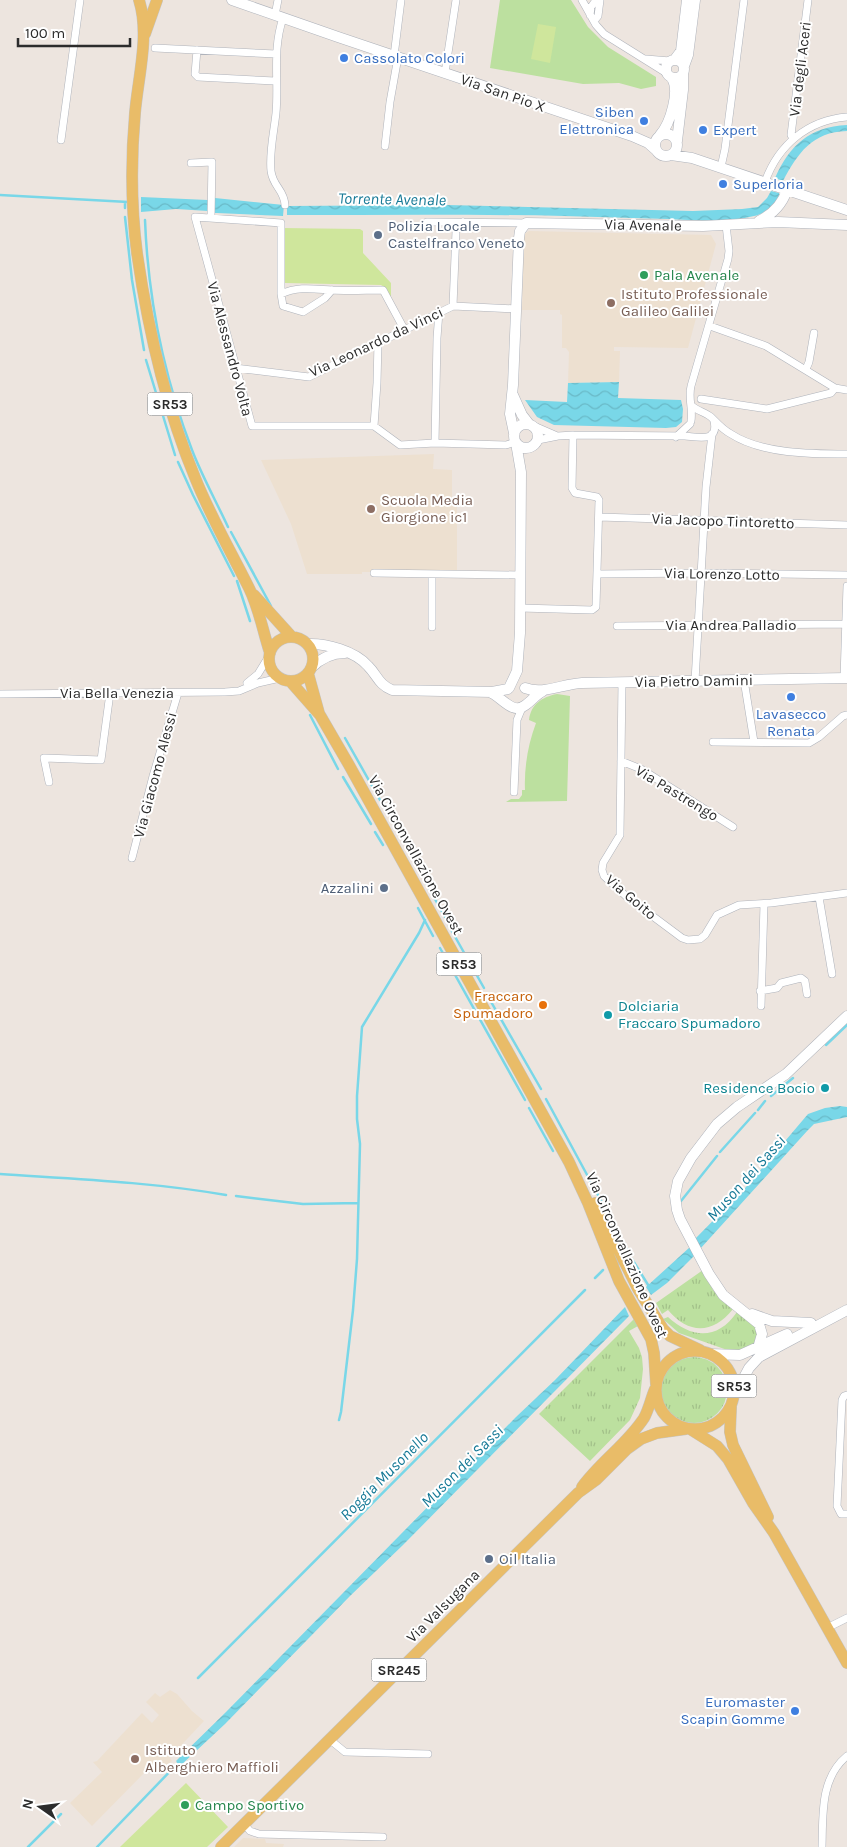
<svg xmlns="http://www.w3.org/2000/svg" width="847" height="1847" font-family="Karla,sans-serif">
	<defs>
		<pattern id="grass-tufts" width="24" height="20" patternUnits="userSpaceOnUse" patternTransform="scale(1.25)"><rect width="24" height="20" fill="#bce09f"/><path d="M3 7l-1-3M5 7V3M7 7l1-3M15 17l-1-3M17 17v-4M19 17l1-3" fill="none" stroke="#a2c089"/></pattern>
		<pattern id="water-waves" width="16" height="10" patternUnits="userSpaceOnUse" patternTransform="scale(1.25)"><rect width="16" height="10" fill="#79d7e8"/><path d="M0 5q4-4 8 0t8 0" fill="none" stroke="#69b9c7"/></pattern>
	</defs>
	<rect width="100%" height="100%" fill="#ede5df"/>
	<path fill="#ede0d0" d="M529,231L711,235L716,244L688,348L614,347V351H620L619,382L568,383L569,352L566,348H562V315L560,314V310H522L524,234Z
		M434,454L433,469L452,470V500H457V572H362V574H307L291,524L261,460Z
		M170,1690L177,1694L192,1711L204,1721L172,1755L170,1758L172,1761L167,1765H159L150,1767L92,1826L70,1803L102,1772L93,1762L97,1761L142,1713L152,1723L159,1715L146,1702L155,1693L160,1697Z
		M243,1838L265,1839L266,1843L284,1844L283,1847H234Z"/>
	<path fill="url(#grass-tufts)" d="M703,1270L713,1290L733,1309C713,1334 689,1335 668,1310L662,1314L656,1303Z
		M737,1312L754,1322L759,1332L757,1341L750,1348L733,1352L679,1333L663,1319L668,1317C692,1339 718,1340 737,1312Z
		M634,1319L638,1326L629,1331L639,1348L642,1357L643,1369L640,1398L630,1420L590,1461L539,1414Z
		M661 1390a33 33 0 1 1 66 0a33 33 0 1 1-66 0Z"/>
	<path fill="#bce09f" d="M500,0H571L588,27L608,47L656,77V86L641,89L619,83L583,84L490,68Z
		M557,694L570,696L567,801L506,802L511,799H519L522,795V790H525C524,768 528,744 536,723L529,720C531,704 542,697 557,694Z"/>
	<path fill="#cfe69c" d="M538,24L556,27L550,63L531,59Z
		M282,228L360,229L363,231V253L391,283V299L384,287L381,285L285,283L282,281Z
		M186,1783L228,1827L207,1847H120Z"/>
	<path fill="url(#water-waves)" d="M847,125V131C812,132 798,153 783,181L775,178C790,145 809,127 847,125Z
		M771,191L779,193V195C775,205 764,214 754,216C726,223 695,220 667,219C632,218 598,217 564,216C471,214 379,215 287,215V206L447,205L693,211L742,209L758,207L767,198Z
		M141,197L208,200V211L176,209L141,212Z
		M215,198L284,205L283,216L217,213H215Z
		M619,382L618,398L681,400L683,409L682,422L676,427L666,428L554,425L537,417L525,400L567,402L568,383Z
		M840,1106L847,1107V1117L814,1124L808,1130L700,1249L695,1239L746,1187L808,1114L825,1108Z
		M690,1247L695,1255L667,1283L651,1295L646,1287Z
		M625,1307L629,1316L403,1545L350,1596L225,1724L180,1766L176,1761L226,1712L516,1417L555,1380Z"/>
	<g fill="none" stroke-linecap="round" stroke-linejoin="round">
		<path stroke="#79d7e8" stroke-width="2.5" d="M0,195L128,202
			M125,202V208
			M125,217L132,280L144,350
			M145,220C148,299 164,377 192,450C202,476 216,501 228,527
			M146,360L175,455
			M178,462L193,495L234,576
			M231,532L271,606
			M237,581L250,621
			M310,715L338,769
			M345,738L380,800
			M343,777L371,824
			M375,832L383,845
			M426,883L445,917
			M418,908L433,936
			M449,926L484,988
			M440,948L525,1100
			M490,1000L541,1089
			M826,1045L847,1025
			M771,1096L793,1078
			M546,1099L618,1232
			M529,1108L553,1151
			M758,1110L765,1101
			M720,1152L755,1113
			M0,1174C75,1179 151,1182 226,1195
			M236,1196L303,1204L358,1203
			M681,1201L717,1156
			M624,1243L627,1250
			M632,1259L650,1288
			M595,1278L603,1270
			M339,1420L341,1412L353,1310L357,1259L360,1144L357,1119V1096L362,1027L419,933L425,920
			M198,1678L585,1290
			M28,1847L61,1814
			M97,1847L179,1762"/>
		<defs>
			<path id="street" d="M582,0L596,25L604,34L668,74
				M275,15L278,0
				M590,15L591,7L596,0
				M283,18C272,50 279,81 276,113C274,132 269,152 271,171C273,187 284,189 285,205
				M594,21L598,16L600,0
				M155,48L276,54
				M197,50L195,74L198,77L275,81
				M394,56L401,0
				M646,59L670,61
				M445,73L456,0
				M793,138L791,135L808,0
				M61,140L80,0
				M385,146L390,102L398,57
				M191,163L212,162L211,217
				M721,167L725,149L744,0
				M765,182C778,145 808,120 847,117
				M427,222L526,223
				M281,294L283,306L303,312L325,298L332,290
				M453,306L456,231L463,222
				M710,326L766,346L835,388L847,390
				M404,329L383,290C366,290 349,291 332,290C314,289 298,286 281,294V223L195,217L252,426H374L400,445L435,443L506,445L516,442
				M235,368L309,377L453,306L516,309
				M806,369L809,362L814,333
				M701,399L767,409L831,393L835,388
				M691,405C697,411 705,412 711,417C717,423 723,430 731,434C762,454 811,454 847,454
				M691,421C693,409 688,398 691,386L728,259L729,251L726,225
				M374,426L377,383L378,342
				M534,426L557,436
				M676,437L690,424
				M538,440L558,436L573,435L685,436C698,437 719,443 714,421
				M435,443L437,338L439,312
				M599,517L847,525
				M374,573L519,575
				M598,574L701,573L847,575
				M432,575V627
				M520,608L592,610L596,607L599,500L597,497L575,493L572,488L573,435
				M617,626L845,624
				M844,678L847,586
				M744,680L754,742
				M695,681L706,487L712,434
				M622,682L620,835L603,863L602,870L604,876L627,897L682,938L688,940L700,939L705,935L717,915L739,905L771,903L847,893
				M247,683L258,674L269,656
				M0,694L225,692L239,691L258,683L280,678
				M713,742L809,743L819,737L843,716L847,715
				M621,761L641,769L733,827
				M49,782L44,758L101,760L110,693
				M514,792L517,720L522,708
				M132,858L153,776L178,693
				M819,897L832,974
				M760,991L777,988L781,983L801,978L805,981L807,994
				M761,1006L764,904
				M847,1395L844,1396L842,1400L837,1506L841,1514H847
				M827,1628L847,1618
				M329,1739L345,1752L428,1754
				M244,1824L250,1831L259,1834L383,1837
				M822,1847C823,1815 820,1778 847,1756"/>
			<path id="secondary" d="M232,0L338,37L632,136L648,143L657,151
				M675,59L681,51L687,0
				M666 69a9 9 0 1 1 18 0a9 9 0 1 1-18 0Z
				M684,66L688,55L695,0
				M655 145a11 11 0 1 1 22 0a11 11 0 1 1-22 0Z
				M660,135C670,124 681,90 671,77
				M677,141L683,90V74
				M671,155L692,158L847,210
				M759,221C773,214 782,205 787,190
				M513,395L522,415L529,424
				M514 436a12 12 0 1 1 24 0a12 12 0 1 1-24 0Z
				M514,433L510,414L513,385L519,238L520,231L526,223L703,226L778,222L847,225
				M307,644C326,643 355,651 368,666C378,676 378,684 392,690L492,692L508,689
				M311,668C321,658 331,653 345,653
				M509,688L517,671L520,633L521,472L516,443
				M525,688C543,695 562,684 582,683L847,678
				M489,692C500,695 512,715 524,706C531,702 535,695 543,691
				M752,1314L772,1321L811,1323
				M758,1348L762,1334L759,1324L723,1295L709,1274L680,1219L677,1210L675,1196L678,1181L691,1158L717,1124L737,1107L786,1074L847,1016
				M710,1354L740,1355L787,1334
				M734,1396L749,1368L759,1357L847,1310"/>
			<path id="primary" d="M139,0C150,35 138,77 135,113C131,158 131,207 137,253C148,330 166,408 196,480C211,517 231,552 249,588C259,608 263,632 270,653
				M145,34L157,0
				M254,595L292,637
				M269 659a22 22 0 1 1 44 0a22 22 0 1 1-44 0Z
				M308,673L319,713
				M290,681L320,715L349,765L569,1162L588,1203L619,1281L651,1339L654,1353L656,1384
				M595,1203L638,1289L663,1329L670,1336L700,1350
				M656 1390a39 39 0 1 1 78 0a39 39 0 1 1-78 0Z
				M731,1407L730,1432L733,1445L768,1517
				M690,1429L717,1446L728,1459L753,1503L774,1533L847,1663
				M582,1487C600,1462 627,1444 644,1418C649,1409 651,1398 655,1389
				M221,1847L578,1493L596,1480L627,1449L641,1439L657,1433L686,1429"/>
		</defs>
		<use href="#street" stroke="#afb3bb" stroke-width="8"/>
		<use href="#secondary" stroke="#afb3bb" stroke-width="11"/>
		<use href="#primary" stroke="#c4c4c4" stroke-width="12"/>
		<use href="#street" stroke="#fff" stroke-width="7"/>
		<use href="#secondary" stroke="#fff" stroke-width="10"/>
		<use href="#primary" stroke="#e9bc68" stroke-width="11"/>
	</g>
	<g fill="#3f7fe0" stroke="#fff" stroke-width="2">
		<circle cx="344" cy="58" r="5"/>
		<circle cx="644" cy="121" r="5"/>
		<circle cx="703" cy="130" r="5"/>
		<circle cx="723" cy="184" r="5"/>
		<circle cx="791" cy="697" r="5"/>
		<circle cx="795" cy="1711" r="5"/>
	</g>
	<g fill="#5c6f8a" stroke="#fff" stroke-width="2">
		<circle cx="378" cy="235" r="5"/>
		<circle cx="384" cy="888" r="5"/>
		<circle cx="489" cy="1559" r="5"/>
	</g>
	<g fill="#2e9e5b" stroke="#fff" stroke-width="2">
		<circle cx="644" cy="275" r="5"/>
		<circle cx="185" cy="1805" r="5"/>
	</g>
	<g fill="#8d6e63" stroke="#fff" stroke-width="2">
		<circle cx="611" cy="303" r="5"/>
		<circle cx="371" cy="509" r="5"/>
		<circle cx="135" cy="1759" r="5"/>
	</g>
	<circle fill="#e8710a" stroke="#fff" stroke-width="2" cx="543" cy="1005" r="5"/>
	<g fill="#0f9aa8" stroke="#fff" stroke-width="2">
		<circle cx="608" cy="1015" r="5"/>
		<circle cx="825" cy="1088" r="5"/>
	</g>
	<g text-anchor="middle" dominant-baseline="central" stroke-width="4" stroke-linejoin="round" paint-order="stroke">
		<g fill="#fff" stroke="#6b6b6b" stroke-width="1">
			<rect x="147.5" y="392.5" width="45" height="23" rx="4"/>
			<rect x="436.5" y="952.5" width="45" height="23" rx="4"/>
			<rect x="711.5" y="1374.5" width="45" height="23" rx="4"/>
			<rect x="371.5" y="1658.5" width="55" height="23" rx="4"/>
		</g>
		<g font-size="14" font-weight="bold" fill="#2c2c2c">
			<text x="170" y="404">SR53</text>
			<text x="459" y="964">SR53</text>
			<text x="734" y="1386">SR53</text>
			<text x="399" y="1670">SR245</text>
		</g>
		<g font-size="15" fill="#366cbe" stroke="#fff" text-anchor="start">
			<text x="354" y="58">Cassolato Colori</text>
			<text x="634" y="112" text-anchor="end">Siben<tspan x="634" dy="17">Elettronica</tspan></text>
			<text x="713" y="130">Expert</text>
			<text x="733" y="184">Superloria</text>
			<text x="791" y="714" text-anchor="middle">Lavasecco<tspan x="791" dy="17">Renata</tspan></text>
			<text x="785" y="1702" text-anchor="end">Euromaster<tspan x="785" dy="17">Scapin Gomme</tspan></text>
		</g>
		<g font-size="15" fill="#2c2c2c" stroke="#fff">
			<text transform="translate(800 69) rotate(-83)">Via degli Aceri</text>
			<text transform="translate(503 93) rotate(19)">Via San Pio X</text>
			<text transform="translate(643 225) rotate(1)">Via Avenale</text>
			<text transform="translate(376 342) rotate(-25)">Via Leonardo da Vinci</text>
			<text transform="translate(230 349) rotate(75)">Via Alessandro Volta</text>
			<text transform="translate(723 521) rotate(2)">Via Jacopo Tintoretto</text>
			<text transform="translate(722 574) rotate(1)">Via Lorenzo Lotto</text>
			<text x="731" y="625">Via Andrea Palladio</text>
			<text transform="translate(694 681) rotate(-1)">Via Pietro Damini</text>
			<text x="117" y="693">Via Bella Venezia</text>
			<text transform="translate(155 775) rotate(-75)">Via Giacomo Alessi</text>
			<text transform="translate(677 793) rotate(31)">Via Pastrengo</text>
			<text transform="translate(416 855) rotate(61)">Via Circonvallazione Ovest</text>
			<text transform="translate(631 897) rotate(40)">Via Goito</text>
			<text transform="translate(627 1255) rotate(66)">Via Circonvallazione Ovest</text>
			<text transform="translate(443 1606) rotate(-45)">Via Valsugana</text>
		</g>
		<g font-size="15" fill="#4e5e75" stroke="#fff" text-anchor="start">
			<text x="388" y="226">Polizia Locale<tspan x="388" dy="17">Castelfranco Veneto</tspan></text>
			<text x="374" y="888" text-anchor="end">Azzalini</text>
			<text x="499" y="1559">Oil Italia</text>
		</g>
		<g font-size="15" fill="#27864d" stroke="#fff" text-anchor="start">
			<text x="654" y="275">Pala Avenale</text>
			<text x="195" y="1805">Campo Sportivo</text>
		</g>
		<g font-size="15" fill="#785e54" stroke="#fff" text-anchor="start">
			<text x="621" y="294">Istituto Professionale<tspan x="621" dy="17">Galileo Galilei</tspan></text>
			<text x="381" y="500">Scuola Media<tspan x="381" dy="17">Giorgione ic1</tspan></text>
			<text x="145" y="1750">Istituto<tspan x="145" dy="17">Alberghiero Maffioli</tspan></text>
		</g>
		<g font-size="15" fill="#c56008" stroke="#fff" text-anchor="end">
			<text x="533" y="996">Fraccaro<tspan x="533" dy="17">Spumadoro</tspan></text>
		</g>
		<g font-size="15" fill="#0d838f" stroke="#fff" text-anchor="start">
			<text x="618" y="1006">Dolciaria<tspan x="618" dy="17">Fraccaro Spumadoro</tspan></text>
			<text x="815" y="1088" text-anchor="end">Residence Bocio</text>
		</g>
		<g font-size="16" font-style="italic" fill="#167996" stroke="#fff">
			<text transform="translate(392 199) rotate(1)">Torrente Avenale</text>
			<text transform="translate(746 1178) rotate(-48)">Muson dei Sassi</text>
			<text transform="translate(462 1466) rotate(-45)">Muson dei Sassi</text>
			<text transform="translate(384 1476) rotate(-45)">Roggia Musonello</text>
		</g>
	</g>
	<g transform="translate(40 1807) rotate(284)" stroke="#ffffff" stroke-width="4" paint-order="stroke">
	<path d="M0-4L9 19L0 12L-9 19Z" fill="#2c2c2c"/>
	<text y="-8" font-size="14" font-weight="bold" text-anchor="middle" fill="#2c2c2c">N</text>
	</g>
	<path d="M18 38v8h112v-8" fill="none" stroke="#2c2c2c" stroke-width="2.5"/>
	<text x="25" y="38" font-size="15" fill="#2c2c2c" stroke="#ffffff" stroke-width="4" paint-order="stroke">100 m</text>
</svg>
